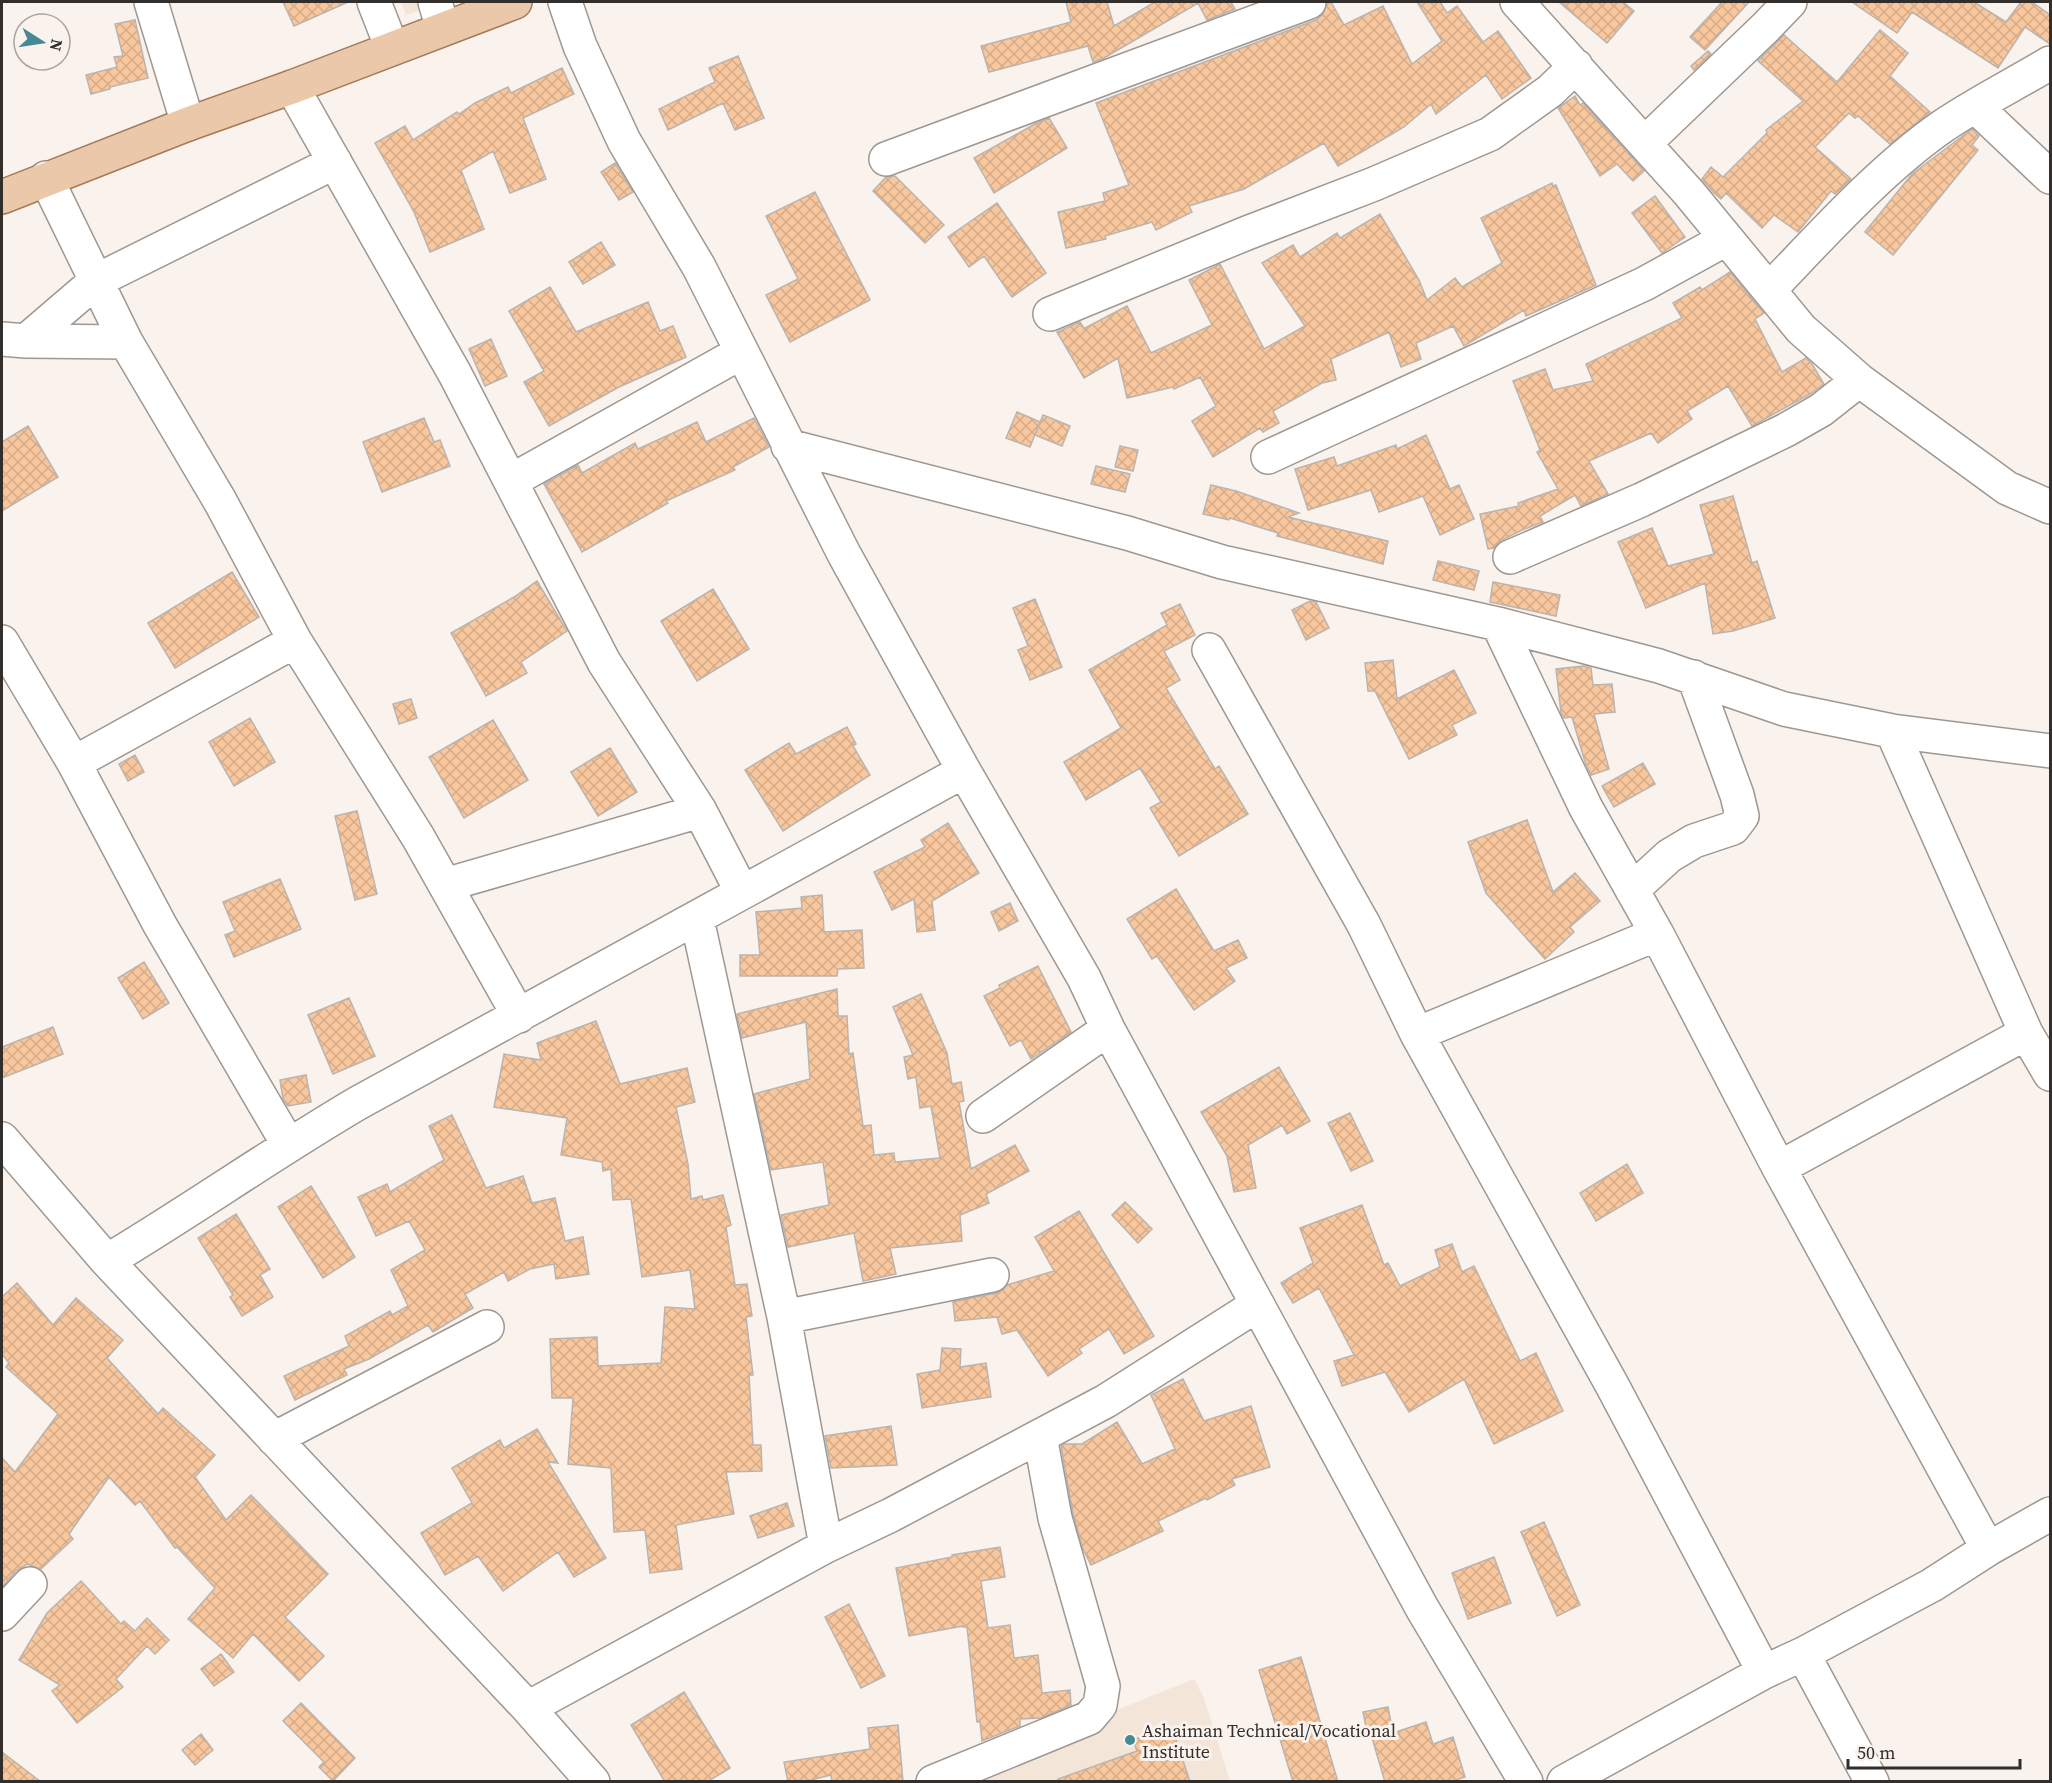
<svg xmlns="http://www.w3.org/2000/svg" width="2052" height="1783" font-family="'Source Serif 4',serif">
	<defs>
		<pattern id="building-cross-hatch" width="8" height="8" patternUnits="userSpaceOnUse" patternTransform="scale(1.5)"><rect width="8" height="8" fill="#f9c79e"/><path d="M0 0l8 8M0 8l8-8" fill="none" stroke="#d6ab88"/></pattern>
	</defs>
	<rect width="100%" height="100%" fill="#faf2ec"/>
	<path fill="#f4e5d9" d="M401,2H444L406,15Z
		M1194,1679L1204,1698L1230,1781L938,1782Z"/>
	<path fill="url(#building-cross-hatch)" stroke="#bbb4ae" stroke-width="1.5" d="M283,2H348L294,26Z
		M1066,2H1107L1114,26L1155,2H1231L1235,9L1207,20L1198,3L1104,58L1093,62L1088,46L989,72L981,46L1071,22Z
		M1331,2L1344,25L1383,6L1412,64L1442,41L1417,2H1440L1447,13L1457,6L1483,42L1498,31L1531,78L1502,99L1486,75L1436,114L1431,104L1404,127L1338,166L1324,143L1244,189L1189,206L1192,212L1156,230L1152,222L1105,236L1106,239L1066,248L1058,212L1105,201L1103,193L1129,185L1096,103L1316,20L1323,14L1327,3Z
		M1559,2H1623L1634,11L1607,43Z
		M1722,2H1749L1705,50L1690,37Z
		M1852,2H1974L2006,22L2021,2H2032L2050,15V44L2025,27L1998,68L1912,12L1897,33Z
		M135,20L148,78L110,87V89L91,94L86,75L117,67L114,57L123,56L115,24Z
		M1880,30L1908,53L1890,76L1930,112L1890,144L1858,116L1855,118L1849,113L1815,147L1851,179L1835,194L1831,191L1798,232L1774,215L1762,228L1726,193L1721,199L1713,192L1702,179L1711,167L1723,177L1767,133L1766,130L1803,101L1758,61L1784,35L1837,82Z
		M1708,51L1711,54L1694,70L1691,66Z
		M738,56L764,118L735,130L723,103L668,130L659,109L715,82L709,68Z
		M562,68L574,94L523,118L546,179L510,193L493,151L461,170L484,229L430,252L414,212L375,143L405,126L413,140L457,112L459,114L475,103L508,87L511,93Z
		M1575,96L1580,105L1583,103L1644,171L1633,181L1617,164L1600,176L1558,108Z
		M1049,118L1067,148L994,193L974,158L1035,124Z
		M1972,129L1979,136L1972,145L1978,150L1893,255L1865,232L1912,174Z
		M615,163L633,192L619,200L601,172Z
		M895,176L944,225L925,243L873,191L886,177Z
		M1552,183L1553,186L1556,185L1596,285L1526,316L1524,310L1464,346L1453,326L1416,343L1421,359L1401,367L1389,332L1331,359L1336,380L1322,383L1273,411L1279,423L1263,432L1260,428L1213,457L1192,421L1216,406L1200,377L1174,389L1173,387L1127,398L1118,358L1084,378L1057,332L1080,322L1085,330V328L1127,306L1151,353L1212,325L1189,280L1220,264L1264,349L1305,326L1262,263L1293,245L1300,257L1337,233L1340,238L1380,214L1419,280L1427,300L1455,278L1462,287L1502,263L1481,218Z
		M815,192L870,300L790,342L766,295L798,279L766,216Z
		M1655,196L1685,237L1662,253L1632,213Z
		M997,203L1046,273L1012,297L984,256L969,267L948,237Z
		M601,242L615,265L583,284L569,262Z
		M1730,272L1764,313L1755,319L1782,372L1806,358L1812,364L1824,384L1810,394L1752,426L1728,386L1687,411L1692,419L1658,443L1651,433L1589,461L1608,494L1581,506L1575,495L1540,516L1543,522L1522,530L1502,540L1494,548L1488,549L1480,514L1519,506L1518,503L1558,489L1537,452L1540,450L1513,381L1545,369L1553,390L1593,381L1586,364L1682,318L1673,303L1700,287L1702,290Z
		M550,287L576,332L648,302L660,331L673,326L686,357L619,387L549,426L524,382L544,371L509,311Z
		M491,339L507,376L485,386L469,349Z
		M1017,412L1040,422L1030,447L1006,438Z
		M1043,415L1070,426L1062,446L1035,435Z
		M424,418L434,442L440,440L450,466L382,492L363,442Z
		M754,418L769,447L733,467L735,470L666,501L668,503L582,552L544,484L578,465L582,473L635,443L638,449L697,422L706,442Z
		M28,426L58,477L2,511V442Z
		M1426,435L1450,489L1459,485L1474,519L1440,535L1423,496L1379,512L1371,490L1308,510L1295,469L1334,457L1337,466L1396,445L1397,449Z
		M1120,446L1138,450L1133,471L1115,467Z
		M1096,466L1130,474L1125,492L1091,484Z
		M1211,485L1236,491L1299,513L1288,517L1388,541L1383,564L1277,536L1278,533L1230,518L1229,520L1203,514Z
		M1733,496L1752,563L1757,561L1775,618L1733,631L1713,634L1705,583L1646,608L1618,542L1652,528L1668,566L1714,554L1700,505Z
		M1438,561L1479,571L1474,590L1433,580Z
		M232,572L259,617L175,668L148,623Z
		M537,581L567,631L521,662L527,673L486,696L451,633L514,597Z
		M1493,582L1560,595L1556,616L1490,602Z
		M713,589L749,649L697,681L661,621Z
		M1035,599L1062,667L1030,680L1018,650L1028,646L1013,608Z
		M1310,601L1316,602L1329,628L1306,640L1292,610Z
		M1180,604L1195,635L1164,651L1180,680L1166,688L1215,769L1219,766L1248,814L1179,856L1150,808L1161,802L1140,768L1086,800L1064,762L1121,728L1089,670L1167,625L1161,613Z
		M1393,660L1397,699L1454,670L1476,713L1452,725L1457,735L1409,759L1375,691H1368L1365,663Z
		M1584,666L1591,668L1593,685L1612,684L1615,712L1594,714L1609,769L1591,775L1585,762L1572,717L1564,718L1561,713L1556,669Z
		M411,699L417,718L399,724L393,704Z
		M250,718L275,762L234,786L209,742Z
		M493,720L528,780L464,818L429,757Z
		M847,727L856,744L853,746L870,775L783,831L745,770L789,743L796,754Z
		M610,748L637,792L598,816L571,772Z
		M135,755L144,772L128,781L119,764Z
		M1643,763L1655,784L1614,807L1602,786Z
		M357,811L377,894L355,900L335,816Z
		M1527,820L1553,892L1575,873L1600,901L1570,927L1574,932L1545,959L1486,893L1468,842Z
		M948,823L979,873L932,901L935,930L917,932L914,899L892,910L874,872L925,847L921,840Z
		M280,879L301,929L234,957L225,935L235,931L223,902Z
		M1176,889L1214,951L1238,940L1247,958L1226,968L1235,981L1194,1010L1157,956L1152,959L1127,919Z
		M822,895L824,932L862,930L864,968L838,969L837,976H740V955H760L756,912L802,908L801,897Z
		M1010,903L1018,921L999,931L991,912Z
		M144,962L169,1003L143,1019L118,978Z
		M1038,966L1071,1032L1031,1059L1021,1040L1010,1046L984,996L1000,988L999,985Z
		M837,989L838,1016H847L849,1054L853,1053L863,1126L871,1125L874,1155L894,1153L895,1162L940,1158L931,1106L920,1108L916,1077L908,1079L904,1057L913,1055L893,1007L921,994L947,1053L952,1084L961,1082L964,1101L959,1102L971,1169L1015,1145L1029,1171L986,1194L989,1203L960,1215L962,1241L890,1248L896,1274L863,1281L854,1233L788,1247L781,1215L829,1205L823,1162L771,1170L754,1094L810,1079L806,1022L742,1038L737,1014Z
		M349,998L375,1056L333,1074L308,1015Z
		M596,1021L620,1084L687,1068L695,1102L676,1107L688,1164L691,1199L702,1196L703,1200L723,1195L731,1225L726,1227L735,1285L747,1284L752,1316L746,1317L753,1375H749L753,1445H761L762,1471L726,1472L734,1514L676,1525L682,1569L650,1573L645,1530L614,1532L611,1468L568,1464L573,1398H552L550,1339L597,1337L598,1366L661,1363L665,1307L695,1309L690,1270L642,1277L631,1199L613,1200L611,1169L603,1171L602,1162L561,1155L567,1118L494,1107L504,1054L541,1060L537,1043Z
		M53,1027L63,1054L2,1078V1047Z
		M1279,1067L1310,1121L1287,1134L1282,1125L1248,1145L1256,1188L1234,1192L1227,1156L1201,1112Z
		M306,1075L311,1102L288,1106L283,1099L280,1080Z
		M1350,1113L1373,1161L1351,1171L1328,1123Z
		M452,1115L486,1188L523,1176L532,1203L555,1198L565,1241L583,1237L589,1274L556,1279L554,1264L530,1269L508,1281L504,1272L465,1294L473,1308L433,1332L428,1325L369,1359L344,1369L347,1375L295,1400L284,1376L349,1346L345,1336L390,1311L392,1315L408,1306L391,1270L425,1250L409,1221L376,1236L358,1197L387,1184L390,1192L444,1160L429,1126Z
		M1627,1164L1643,1193L1596,1221L1580,1193Z
		M311,1186L355,1257L323,1278L278,1207Z
		M1125,1202L1152,1229L1138,1243L1112,1215Z
		M1362,1205L1384,1265L1388,1263L1400,1286L1440,1267L1435,1250L1452,1244L1462,1272L1474,1266L1520,1361L1536,1353L1563,1411L1494,1444L1464,1379L1409,1412L1385,1372L1342,1386L1334,1361L1354,1355L1319,1288L1293,1303L1281,1283L1313,1263L1300,1228Z
		M1079,1211L1154,1336L1124,1354L1109,1329L1079,1349L1082,1353L1048,1376L1017,1330L1002,1334L997,1317L955,1321L953,1302L996,1293L1004,1289L1007,1285L1054,1271L1035,1237Z
		M236,1214L270,1269L260,1275L273,1297L242,1316L230,1297L233,1295L198,1238Z
		M17,1283L53,1325L76,1298L123,1340L107,1358L158,1414L163,1408L215,1455L195,1477L226,1520L251,1495L328,1574L285,1617L324,1656L299,1681L253,1634L233,1658L188,1619L215,1588L177,1547L175,1548L140,1501L135,1505L109,1477L69,1534L73,1539L41,1569L27,1564L16,1571L2,1587V1458L15,1472L58,1414L6,1367L9,1363L2,1354V1297Z
		M942,1348L961,1349L960,1367L986,1363L991,1397L922,1408L917,1374L940,1370Z
		M1183,1379L1204,1421L1251,1406L1270,1467L1232,1479L1235,1485L1207,1500L1206,1498L1158,1521L1163,1531L1091,1565L1083,1549L1073,1514L1061,1446L1065,1444H1082L1117,1422L1142,1464L1175,1449L1151,1395Z
		M891,1426L897,1465L831,1468L825,1436Z
		M537,1429L558,1463L548,1462L606,1558L574,1577L558,1552L503,1591L478,1556L445,1575L421,1533L472,1503L452,1468L500,1440L504,1448Z
		M787,1503L794,1526L758,1538L750,1516Z
		M1544,1522L1580,1605L1557,1616L1521,1532Z
		M1000,1547L1005,1577L981,1581L988,1628L1010,1625L1014,1658L1038,1655L1042,1693L1070,1690L1071,1705L1041,1718L1020,1719V1726L982,1741L980,1722H977L967,1627H963V1626L909,1636L896,1568L952,1557V1555Z
		M1494,1557L1511,1603L1468,1619L1452,1573Z
		M81,1581L121,1624L124,1621L135,1631L147,1618L169,1640L155,1654L147,1646L116,1679L123,1687L77,1723L52,1691L60,1685L19,1660L47,1613Z
		M849,1604L885,1676L861,1688L825,1617Z
		M221,1654L234,1672L214,1686L201,1669Z
		M1301,1657L1338,1782H1293L1259,1670Z
		M684,1692L730,1768L707,1782H665L631,1725Z
		M301,1703L355,1758L333,1781L319,1767L324,1762L283,1721Z
		M1388,1707L1393,1733L1426,1722L1433,1744L1453,1737L1465,1777L1450,1782H1385L1370,1731L1367,1732L1363,1712Z
		M898,1725L903,1782H832L831,1775L803,1782H788L784,1762L870,1749L868,1728Z
		M1172,1727L1190,1782H1058V1779L1137,1751L1133,1740Z
		M201,1734L213,1750L195,1765L182,1750Z
		M2,1752L41,1782H2Z"/>
	<g fill="none" stroke-linecap="round" stroke-linejoin="round">
		<defs>
			<path id="minor" d="M151,2L188,124
				M374,2L392,48
				M435,2L443,29
				M565,2L580,46L624,141L699,267L844,554L964,771L1084,978L1108,1029L1422,1608L1526,1782
				M1517,2L1689,193L1801,329L1859,380L2007,488L2050,507
				M292,87L455,374L604,662L700,811L742,892
				M1976,107L2050,177
				M1645,143L1766,27L1790,2
				M886,159L1309,2
				M46,178L126,342L220,501L295,641L418,837L519,1016
				M1769,290C1822,235 1881,169 1943,126C1977,103 2015,84 2050,63
				M1050,314L1247,233L1374,184L1490,134L1550,91L1576,66
				M2,339L26,341L126,342
				M26,341L96,281L335,162
				M788,446L1127,533L1222,562L1498,624L1659,666L1784,709L1892,731L2050,751
				M1268,457L1644,284L1726,239
				M511,481L742,352
				M1510,557L1641,500L1786,430L1821,410L1859,380
				M1498,624L1586,808L1657,934L1779,1168L1988,1549
				M2,642L74,763L160,925L288,1144
				M1209,650L1364,925L1417,1034L1612,1385L1764,1672
				M1892,731L2026,1033L2050,1074
				M74,763L295,641
				M445,885L700,811
				M1632,890L1669,856L1694,841L1733,828L1742,816L1737,795L1694,677
				M697,919L784,1317L826,1546
				M1417,1034L1657,934
				M983,1116L1108,1029
				M2,1139L107,1261L528,1708L593,1782
				M1779,1168L2026,1033
				M107,1261C192,1210 273,1153 358,1103L964,771
				M784,1317L992,1275
				M274,1439L487,1327
				M2,1614L30,1584
				M1803,1654L1932,1585L1988,1549L2050,1514
				M528,1708L826,1546L891,1515L1106,1401L1257,1305
				M933,1782L1089,1718L1100,1705L1103,1686L1055,1518L1040,1436
				M1564,1782L1764,1672L1803,1654L1872,1782"/>
			<path id="major" d="M2,197L188,124L292,87L515,2"/>
		</defs>
		<use href="#minor" stroke="#9f9791" stroke-width="36"/>
		<use href="#major" stroke="#a27b5a" stroke-width="36"/>
		<use href="#minor" stroke="#fff" stroke-width="33"/>
		<use href="#major" stroke="#ecc8aa" stroke-width="33"/>
	</g>
	<circle fill="#448995" stroke="#faf2ec" stroke-width="2" cx="1130" cy="1740" r="6"/>
	<g text-anchor="middle" dominant-baseline="central" stroke-width="6" stroke-linejoin="round" paint-order="stroke">
		<g font-size="18" fill="#312e2c" stroke="#faf2ec" text-anchor="start">
			<text x="1142" y="1730">Ashaiman Technical/Vocational<tspan x="1142" dy="21">Institute</tspan></text>
		</g>
	</g>
	<rect width="2052" height="1783" fill="none" stroke="#312e2c" stroke-width="6"/>
	<g transform="translate(42 42) rotate(102)"><circle r="28" fill="#faf2ec" stroke="#aaa49f" stroke-width="1.5"/>
	<path d="M0-4.5L10 22L0 15L-10 22Z" fill="#448995"/>
	<text y="-9" font-size="16" font-weight="bold" text-anchor="middle" fill="#312e2c">N</text>
	</g>
	<path d="M1848 1759v9h172v-9" fill="none" stroke="#312e2c" stroke-width="3"/>
	<text x="1857" y="1759" font-size="18" fill="#312e2c" stroke="#faf2ec" stroke-width="4.5" paint-order="stroke">50 m</text>
</svg>
